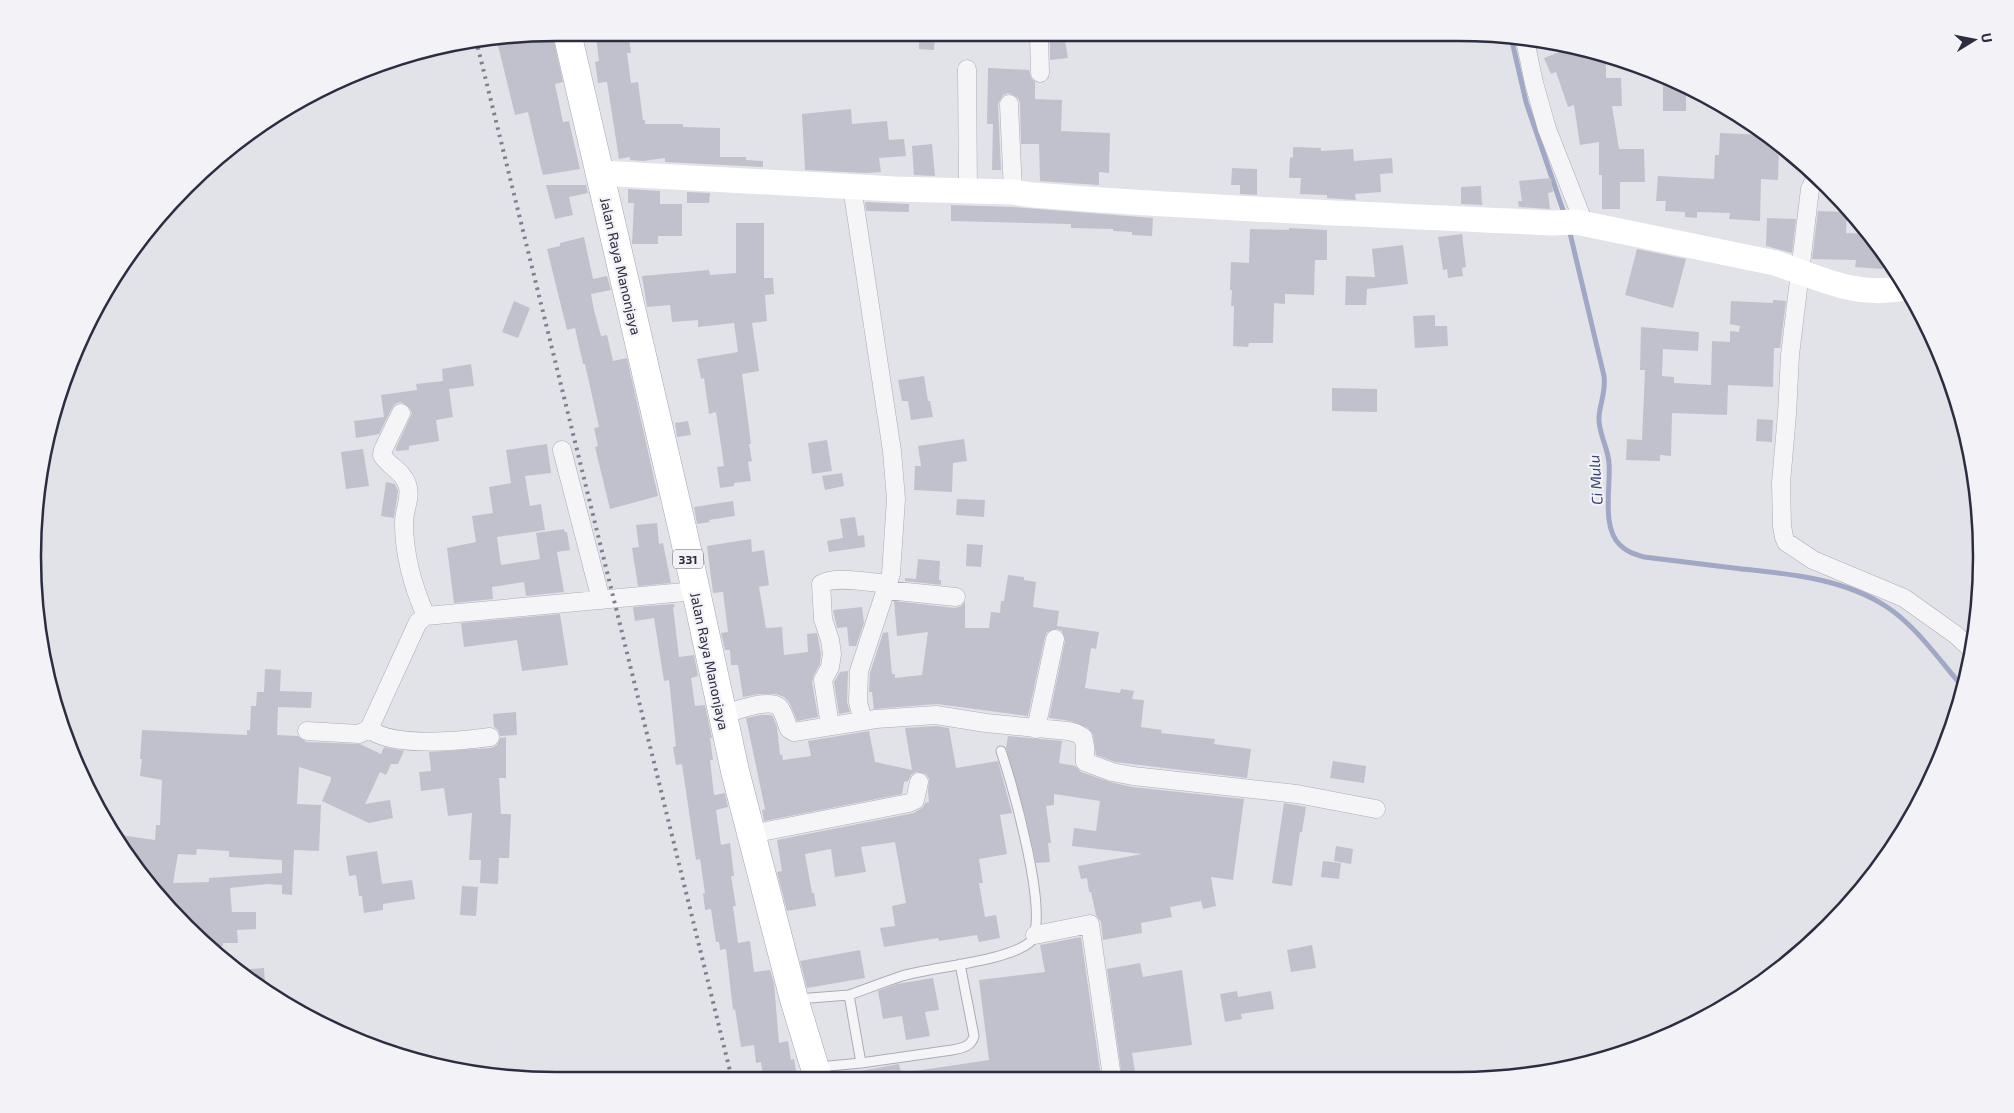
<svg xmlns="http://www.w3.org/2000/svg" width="2014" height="1113" font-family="'Exo 2',sans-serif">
	<rect width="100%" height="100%" fill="#e2e3e9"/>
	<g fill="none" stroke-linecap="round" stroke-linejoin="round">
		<path stroke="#a1a8c6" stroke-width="5" d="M1511,37L1526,102L1565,216
			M1569,229L1604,376C1606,393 1600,402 1599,417C1598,433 1608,447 1609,463C1611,486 1601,527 1620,545C1627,552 1635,554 1644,557C1677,561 1709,565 1742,569C1791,574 1845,579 1887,607C1916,626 1940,661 1963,687"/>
	</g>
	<path fill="#c0c1cc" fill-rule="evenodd" d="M1050,35H1064L1068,58L1050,60Z
		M919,36H935L934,50L919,49Z
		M496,37H525L526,42L553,37L563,82L555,84L563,122L569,121L580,169L543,175L542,172L528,112L515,115Z
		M596,37H629L631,53H627L631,83L638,82L643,120H645V124H683V127L720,128V157H746V160L763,161V167L665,162V158L643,161L630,160V157L619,159L607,82L598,83L595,62L599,61Z
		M1567,49L1576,50L1578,55L1606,56V78H1621L1622,106H1612L1619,149H1644L1645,182H1620V209H1602V175H1599V142L1580,145L1574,105L1568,107L1556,72L1551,74L1544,58Z
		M988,68L1029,70L1031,78L1035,82V99L1062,100L1061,131L1110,133L1109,173L1099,172V185L1040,181L1039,144H1021L1020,103L1018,98L1009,93L1003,95L998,104L1001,170H992L993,124H987Z
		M1663,84H1677L1686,88V111H1663Z
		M851,109L852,124L887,121L889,140L904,139L906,156L879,158L881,172L866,173L805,170L802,114Z
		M1720,133L1765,135L1779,145L1778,180L1761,179L1760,221L1729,219L1730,213L1697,212V218L1685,217V212L1665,211L1666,201H1656L1658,176L1714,179L1715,155H1719Z
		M932,144L935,176L914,175L912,146Z
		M1293,147L1321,148V151L1353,149L1354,161L1392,158L1393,173L1380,174L1381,192L1355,194L1356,200L1327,198V195L1300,194L1301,178H1289L1290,157L1293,158Z
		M1232,168L1257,169V195L1240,194V185H1231Z
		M1551,178L1553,192L1548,193L1550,209L1519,207L1518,201H1522L1519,181Z
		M546,185H586L588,193L569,197L573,215L555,219Z
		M1481,186L1482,205L1461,204V187Z
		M628,189L660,191V204H682V236H658V244H632L634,203H628Z
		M687,192L710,193L709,203H687Z
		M865,202L909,204V212L866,211Z
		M951,205L1013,207L1153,218L1152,236L1132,235V232L1113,231V229L1071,228V224L951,221Z
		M1818,211L1847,212L1846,233L1870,234L1884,254L1883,269L1855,267L1856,260L1812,259Z
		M1767,218L1796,219L1792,253L1766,246Z
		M736,223H764V278H773L774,294L765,295L767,321L752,323L759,371L742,374L751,444H749L752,461L748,462L751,481L734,483V486L720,488L717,467L724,466L716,412L709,414L704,378L701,379L697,359L738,352L734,323L698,327V320L672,322L670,305L647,307L642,276L709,270L710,275L736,273Z
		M1289,228L1327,230V260H1315L1314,295L1285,294V304L1274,303L1273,343H1249L1248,347L1233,346L1234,306H1231L1232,290H1230L1231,262L1249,263L1250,229L1289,230Z
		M1462,234L1466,267L1462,268L1463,276L1448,278L1447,269L1443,270L1438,237Z
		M584,237L593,279L607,276L611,290L591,294L594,310L601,336L607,335L613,361L627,358L658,496L610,509L595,447L598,446L594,428L599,427L585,364H583L575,328L567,330L547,249L560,246V243Z
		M1403,245L1408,284L1367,289L1366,305H1345L1346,276L1375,277L1372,249Z
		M1637,249L1686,259L1673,308L1625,295Z
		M1773,300L1786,301L1780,348H1774L1773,387L1728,385L1727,415L1672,413L1671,456L1660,455V461L1626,460L1627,439L1642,440L1645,370H1640L1641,327L1699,332L1698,351L1663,349L1662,376L1674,377V383L1711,385L1712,341L1730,342V331L1739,332L1740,326L1730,324L1731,301L1773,303Z
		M514,301L530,308L518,338L502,332Z
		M1435,315V326H1447L1448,346L1415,348L1413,316Z
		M471,364L474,386L449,389L453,417L436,420L439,441L409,446V450L396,451V448L412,413L409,407L401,402L395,404L392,408L379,434L356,438L354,421L384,417L381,395L417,390L416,384L443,381L442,369Z
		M924,376L928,401H930L933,417L911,420L908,401H902L898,380Z
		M1332,388L1377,389V412L1332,411Z
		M1757,419L1773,420L1772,442L1756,441Z
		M688,421L691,435L677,437L675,423Z
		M964,439L967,461L953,463L952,492L914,490L915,466H921L918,446Z
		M827,440L832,471L812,474L808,443Z
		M547,444L551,473L525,476L530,506L541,504L545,530L497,537L501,565L540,559L536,533L564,529L565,532H567L570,550L557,552L564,592L526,596L524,582L492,587L493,599L454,603L447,548L476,542L472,516L493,513L489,487L511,483L506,450Z
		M363,449L369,486L346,489L341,452Z
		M842,473L844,486L825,490L822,476Z
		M386,482L395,484L398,491L394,518L381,516Z
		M957,499L985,500L984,517L956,515Z
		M733,501L735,516L709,520L710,522L697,524L694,507Z
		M855,517L858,536L864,535L865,547L829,552L827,541L843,538L840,519Z
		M657,523L659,544L663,543L671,583L638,586L632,548L639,547L636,525Z
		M751,539L752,552L764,550L769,585L759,587L766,628L782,627L784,655L808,652L807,634L817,633L821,654L820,664L814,675L812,682L818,717L797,721L789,702L784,697L776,694H759L743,697L738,665H731L730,650H725L721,633L728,632L723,592L713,593L707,546Z
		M967,544L983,545L981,567L966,566Z
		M918,559L940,561L939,580H941V585L905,581V578L916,579Z
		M1008,575L1024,577V580L1036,582L1033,607L1059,611L1057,626L1099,632L1096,649L1091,648L1085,688L1120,693L1121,689L1134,691L1132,699L1144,700L1141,727L1162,730L1161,733L1215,739L1214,744L1251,749L1247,778L1115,762L1096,755L1093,735L1088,728L1071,721L1049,718L1065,641L1062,631L1057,629L1047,632L1045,637L1028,716L937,704L874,709L872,692H869L870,673L883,633L888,632L892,674H895V678L922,675L928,632L897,636L894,601L955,608L961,606L965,602V628H989L991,612L1000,613L1001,601H1004Z
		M674,604L675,607H673L679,657L694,655L698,676L691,678L695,706L705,705L712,738H710L713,760H710L714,795L725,793L728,807L716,810L721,845L730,843L734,876H731L736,906H733L738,943L750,941L754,972L770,970L774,983L779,1043L788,1041L791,1060L794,1059L796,1071L763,1076L761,1062L756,1063L754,1045L741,1047L735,1009L733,1010L726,949L720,950L719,942H716L711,909L705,910L703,893H705L700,859L696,860L682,764L676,765L673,747L676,746L669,680L664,681L654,618L635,621L633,607Z
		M862,607L864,623L856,646H849L847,627L837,628L833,610Z
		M560,614L568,665L522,671L517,640L464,647L461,623Z
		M265,669L281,670L280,691L312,692L311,708L278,707L277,735L298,736L306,742L360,744L381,754L384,747L404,751L398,764H391L386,775L380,772L365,804L390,800L393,818L369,823L322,801L331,780V777L299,767L297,804L321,805L319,851L294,850L292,895L282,894V885L267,884L230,888L232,912H256V929L237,930L238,943H223V946L219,947L220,957L211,951L162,902L113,834L155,840L156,825H160L162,780L140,776L142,759H140L142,730L247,735V730H250L251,706H256L257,692H264ZM197,849L229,851V857L282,860V873L209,878V882L173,883L178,854L196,855Z
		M848,671L847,702L850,712L839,714L834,682L840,672Z
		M516,712L517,735L500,736L498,730L494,727L493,714Z
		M761,715H771L773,717L777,727L780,755L782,754L783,760L811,756L808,741L869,731L875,762L912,770L905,728L936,726L949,728L956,768L998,761L1012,813L1000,815L1007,854L979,859L983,883H979L985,917L996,915L1000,938L979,942L977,935L939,941L938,938L884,947L880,928L895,926L892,906L906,903L895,842L861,847L866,872L835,877L831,849L805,854L812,893H814L816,906L787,911L777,872L782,871L777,840L914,813L923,807L925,803L929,802L928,792L929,779L926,774L916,772L911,775L908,781L904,782L902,794L764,821L762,810L765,809L746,718Z
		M1008,736L1062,741L1059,763L1075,766L1081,772L1110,782L1132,787L1244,799L1233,880L1211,877L1216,906L1203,909L1201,901L1170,907L1172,917L1141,923L1142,933L1103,940L1101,922L1096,915L1091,892H1089L1087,878L1081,879L1078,866L1142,854L1072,846L1074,828L1096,831L1100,801L1054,794V805L1046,806L1051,843H1048L1050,862L1036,863L1026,818L1006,748Z
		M506,737V778H499L501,814H511L509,858H499L498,884L480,883L481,860H469L472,813L448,816L444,788L421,791L419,772L431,771L429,752L491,748L497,745L500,738Z
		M1333,761L1366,766L1364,783L1330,778Z
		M1284,803L1306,807L1302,832H1300L1292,886L1272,883Z
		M1336,846L1353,849L1351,864L1334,861Z
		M377,851L382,884L412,880L415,899L383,904V910L364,913L362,896H359L356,875L349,876L346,856Z
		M1323,861L1341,863L1339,879L1321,877Z
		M462,886L478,887L476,916L460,915Z
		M1081,937L1101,1077L916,1078L915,1071L989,1060L979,980L1045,972L1040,945Z
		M1312,945L1316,968L1291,972L1287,950Z
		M860,950L865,978L807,988L800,961Z
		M1140,963L1143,977L1182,970L1192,1045L1132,1053L1136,1077H1122L1107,969Z
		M264,968L265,983H256L238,970Z
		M933,978L939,1010L925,1012L930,1036L906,1040L902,1016L883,1019L878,991L897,984Z
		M1237,991L1238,997L1271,991L1274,1009L1241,1014L1242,1019L1225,1022L1220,994Z
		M899,1064L902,1078H855V1072Z"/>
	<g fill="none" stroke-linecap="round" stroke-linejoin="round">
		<defs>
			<path id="lane" d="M849,995C866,989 884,982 902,976C932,967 1009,961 1030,942C1052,921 1011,781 1001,751
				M797,999L849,995L861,1063L818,1067
				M861,1063L952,1050C962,1048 971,1047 974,1036L960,964"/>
			<path id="street" d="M1039,35L1040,73
				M1525,40L1534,83L1547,129L1584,223
				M967,69L968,192
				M1009,104L1013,192
				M1819,180L1813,183L1810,189L1790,355L1787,414L1781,483L1782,526L1784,537L1786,542L1813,560L1904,598L1956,635L1971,649
				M852,187L892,451L896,499L891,574L859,671L858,702L863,721
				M401,413L383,450L382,455C388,466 403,471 407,484C412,497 404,509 404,522C404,554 413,587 426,616
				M562,450L601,600
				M887,590L956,597
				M722,715C734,711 769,698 779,707C784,712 786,723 789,729L794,732L876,719L936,715L986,723L1068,731L1076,733L1083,737L1085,746V762L1112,772L1133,776L1297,794L1376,809
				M830,726L823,680L830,667L832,654L830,640L823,619L821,584C835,575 871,583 889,584
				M369,729C393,748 461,741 490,737
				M1036,729L1055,639
				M307,731L359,734L369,729L418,622L426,616L695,591
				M751,834L909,803L915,800L919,782
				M1035,935L1090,924L1112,1077"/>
			<path id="primary" d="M568,37L684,536L735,771L794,999L818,1078"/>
		</defs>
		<use href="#lane" stroke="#abacb6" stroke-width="11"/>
		<use href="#street" stroke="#abacb6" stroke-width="19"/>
		<use href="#primary" stroke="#a3a4b4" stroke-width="29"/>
		<use href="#lane" stroke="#f5f5f8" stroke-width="9"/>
		<use href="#street" stroke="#f5f5f8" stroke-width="18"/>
		<path stroke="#fff" stroke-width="25" d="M600,173L895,189L1013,192L1032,195C1205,208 1379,215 1552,223L1576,222L1775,263C1821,278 1854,298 1905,288"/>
		<use href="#primary" stroke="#fff" stroke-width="28"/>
		<path stroke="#7d7f92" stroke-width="4" stroke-dasharray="2.5 5" stroke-linecap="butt" d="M476,40L732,1079"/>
	</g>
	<g text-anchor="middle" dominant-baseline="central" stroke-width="4.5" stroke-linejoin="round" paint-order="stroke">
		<rect fill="#f2f2f7" stroke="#676877" stroke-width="1" x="673" y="549.5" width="30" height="19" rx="4"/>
		<g font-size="12" font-weight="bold" fill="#2c2d40">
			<text x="688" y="559">331</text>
		</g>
		<g font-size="14" fill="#2c2d40" stroke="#f2f2f7">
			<text transform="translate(621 266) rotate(77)">Jalan Raya Manonjaya</text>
			<text transform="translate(710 661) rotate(78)">Jalan Raya Manonjaya</text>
		</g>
		<g font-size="15" font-style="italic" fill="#394271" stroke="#f2f2f7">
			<text transform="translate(1595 480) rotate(-94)">Ci Mulu</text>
		</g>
	</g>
	<path d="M0 0H2014V1113H0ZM556 41H1458A515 515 0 0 1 1973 556V557A515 515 0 0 1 1458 1072H556A515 515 0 0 1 41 557V556A515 515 0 0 1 556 41Z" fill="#f2f2f7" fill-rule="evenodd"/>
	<path fill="none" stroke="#2c2d40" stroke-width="2.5" d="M556 41H1458A515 515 0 0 1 1973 556V557A515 515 0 0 1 1458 1072H556A515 515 0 0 1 41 557V556A515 515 0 0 1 556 41Z"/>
	<g transform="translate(1974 40) rotate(80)" stroke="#f2f2f7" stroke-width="4" paint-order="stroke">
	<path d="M0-4L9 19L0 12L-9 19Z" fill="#2c2d40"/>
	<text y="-8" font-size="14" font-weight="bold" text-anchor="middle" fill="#2c2d40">U</text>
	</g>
</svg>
